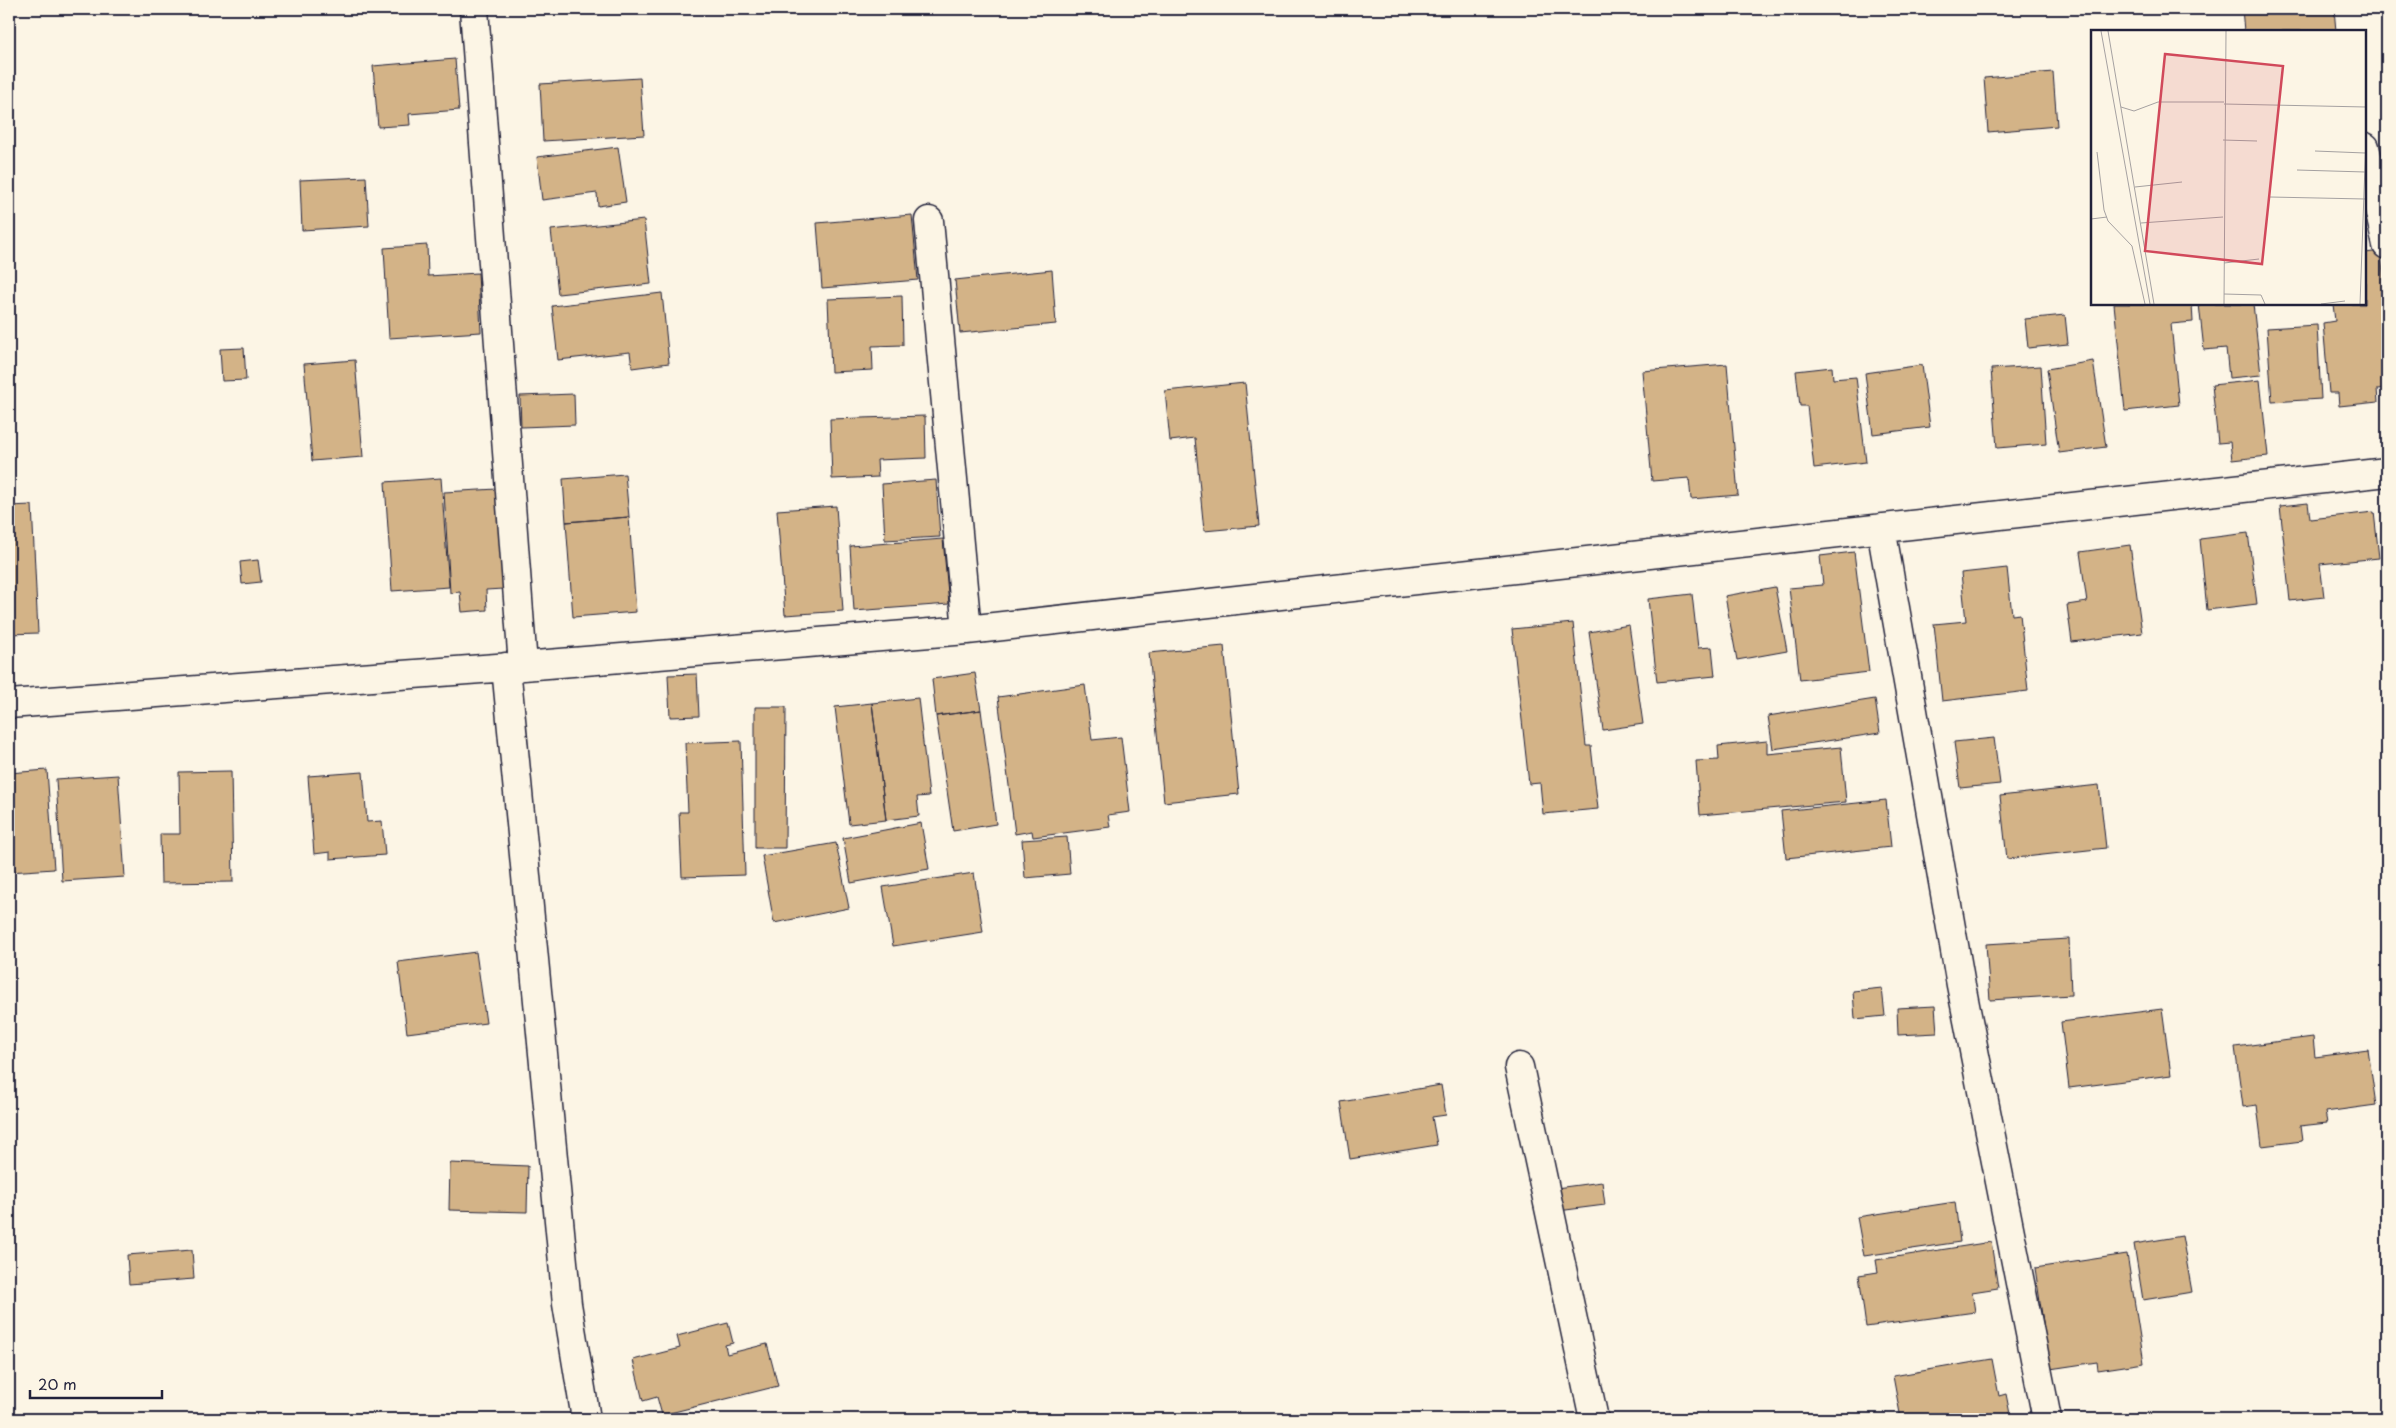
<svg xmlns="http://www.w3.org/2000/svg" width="2396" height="1428" font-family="'Playpen Sans',sans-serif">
	<rect width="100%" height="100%" fill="#fcf5e5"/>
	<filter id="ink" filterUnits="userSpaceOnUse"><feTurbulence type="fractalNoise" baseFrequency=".02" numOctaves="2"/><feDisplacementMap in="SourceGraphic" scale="10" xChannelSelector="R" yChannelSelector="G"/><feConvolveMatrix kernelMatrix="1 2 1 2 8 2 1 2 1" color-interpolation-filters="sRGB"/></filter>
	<g filter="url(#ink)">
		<path fill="#d3b387" stroke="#22223b" d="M2242,9H2334L2336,31H2244Z
			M455,59L459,110L409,114L410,125L378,127L373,66Z
			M2053,72L2057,126L1988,132L1984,78Z
			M640,78L644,135L543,141L540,84Z
			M618,147L626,202L598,206L597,193L542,200L537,157Z
			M366,177L369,226L302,230L300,180Z
			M912,215L918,280L822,288L817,223Z
			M644,220L651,284L558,294L551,230Z
			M427,245L428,276L478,273L481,332L389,338L384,248Z
			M2381,251L2387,321V388L2377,389L2378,402L2339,406L2338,393H2329L2323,323L2335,321L2333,304H2365V253Z
			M1052,270L1056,324L960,333L955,280Z
			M662,293L669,363L632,368L630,352L558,360L552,306Z
			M902,296L903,345L872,346L873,370L831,372L828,299Z
			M2114,304H2192L2193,322L2171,324L2179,405L2125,411Z
			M2199,304H2253L2261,375L2229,378L2226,348L2204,350Z
			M2065,315L2068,344L2028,348L2025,319Z
			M2317,325L2321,399L2272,402L2267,328Z
			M244,348L246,380L222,381L220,349Z
			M355,360L363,457L312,461L304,364Z
			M2093,361L2106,447L2059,453L2047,369Z
			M1727,364L1738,495L1691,499L1689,478L1652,481L1642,371Z
			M1922,365L1930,427L1873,434L1865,373Z
			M2041,366L2046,444L1997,448L1991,369Z
			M1832,367L1833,379L1856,377L1866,462L1814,468L1807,406H1800L1796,371Z
			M2260,380L2268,456L2232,460L2230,442L2218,443L2212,385Z
			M1245,383L1259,526L1204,531L1195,438L1170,441L1165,391Z
			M574,394L575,425L521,427L520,396Z
			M925,416L926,458L877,460L878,477L832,479L830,419Z
			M625,474L629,517L566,522L563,479Z
			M441,478L449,587L392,591L385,482Z
			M936,480L940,537L885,540L882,484Z
			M497,489L503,589L486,590L487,610L462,612L460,592L450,593L444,492Z
			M2308,503L2310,519L2374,512L2379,558L2320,564L2324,597L2290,601L2280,506Z
			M32,505L38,633L9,634V506Z
			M836,506L843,611L785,615L777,510Z
			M629,517L636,612L573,617L566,522Z
			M2248,533L2257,604L2207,610L2200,539Z
			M943,539L949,604L854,611L850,546Z
			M2130,545L2142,633L2072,642L2067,605L2087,602L2080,552Z
			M1854,552L1869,672L1800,680L1789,588L1823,585L1820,556Z
			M258,560L261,582L242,584L240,562Z
			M2007,568L2012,615L2020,614L2028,691L1942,701L1934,624L1966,621L1961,573Z
			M1775,587L1787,651L1737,660L1725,596Z
			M1692,594L1698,648L1712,647L1715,676L1657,682L1648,599Z
			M1573,623L1586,746H1591L1598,809L1543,814L1540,783L1529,784L1512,629Z
			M1629,625L1643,724L1603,730L1589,632Z
			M1224,646L1239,794L1164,802L1149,653Z
			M975,673L981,710L936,716L932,679Z
			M697,674L699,716L670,717L668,675Z
			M1085,685L1092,740L1121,737L1130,812L1108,815L1110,827L1033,837L1032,831L1015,834L998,697Z
			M918,698L929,796L917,797L919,816L886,820L872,703Z
			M1875,699L1880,733L1773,749L1768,716Z
			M872,703L886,820L849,824L835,707Z
			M755,707H786L785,848H755Z
			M981,710L996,824L953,831L936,716Z
			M1994,738L2000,784L1960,788L1954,742Z
			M741,741L745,875L682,877L679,812H688L685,743Z
			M1767,741V754L1841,747L1846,802L1700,815L1696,761L1719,760L1718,746Z
			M47,770L54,869L9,872V773Z
			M231,771L233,882L161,883L160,834H180L179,772Z
			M363,772L367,822L382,821L385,855L330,859V852L314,854L308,776Z
			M118,775L125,877L62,881L56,779Z
			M2099,785L2106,848L2007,859L2000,796Z
			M1886,800L1891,847L1786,858L1781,811Z
			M921,823L929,869L851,883L843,838Z
			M1067,837L1070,874L1025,878L1022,840Z
			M836,843L849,908L774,923L762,856Z
			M974,873L983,932L893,946L883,887Z
			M2069,939L2071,995L1990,1000L1986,944Z
			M476,952L486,1023L407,1033L398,962Z
			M1882,988L1885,1016L1855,1019L1853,991Z
			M1935,1006L1937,1033L1898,1035L1897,1008Z
			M2162,1009L2171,1075L2069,1088L2061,1022Z
			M2313,1037L2315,1057L2368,1050L2376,1105L2325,1112L2327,1123L2300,1126L2302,1141L2262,1146L2257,1105L2243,1107L2235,1047Z
			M1441,1085L1446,1115L1432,1117L1437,1145L1350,1159L1341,1102Z
			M450,1163L528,1166L527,1212L449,1210Z
			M1602,1182L1605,1205L1558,1211L1556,1188Z
			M1955,1202L1960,1242L1864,1256L1857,1217Z
			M2182,1236L2192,1292L2143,1300L2134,1244Z
			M1991,1242L1998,1288L1972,1292L1975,1312L1866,1327L1859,1275L1878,1272L1876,1260Z
			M192,1250L194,1279L129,1284L127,1255Z
			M2127,1254L2144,1363L2098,1370L2097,1362L2050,1369L2035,1268Z
			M728,1323L733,1343L725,1345L727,1354L767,1344L778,1386L662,1415L657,1397L643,1401L633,1360L680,1348L677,1336Z
			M1992,1359L1999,1396L2006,1394L2011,1419H1901L1893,1376Z"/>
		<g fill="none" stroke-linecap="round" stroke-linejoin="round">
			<defs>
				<path id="minor" d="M474,9L523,666
					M2365,147L2387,245
					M929,221L967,630
					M1881,528L1961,985L2047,1419
					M506,667L567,1304L586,1419
					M9,704L523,666L967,630L2387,472
					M1519,1067L1594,1419"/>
			</defs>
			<use href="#minor" stroke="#22223b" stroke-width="31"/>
			<use href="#minor" stroke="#fcf5e5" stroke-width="28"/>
		</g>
	</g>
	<g transform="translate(2091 30)">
		<rect width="275" height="275" fill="#fcf5e5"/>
		<path fill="none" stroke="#a5a1a1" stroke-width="1" d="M10,1L59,274M17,1L63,274M133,74L275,77M30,77L43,81L67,72H133M132,110L166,111M224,121L274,123M6,122L13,180L17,191L41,216L54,274M206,140L274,142M44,157L91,152M179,167L274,169M0,189L16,187M50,193L132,187M133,233L168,229M133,264L170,265L174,274M133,274L135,1M230,274L254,271M269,274L275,108"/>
		<path fill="#d1495b" fill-opacity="0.15" stroke="#d1495b" stroke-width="2.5" d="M74,24L192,36L171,234L54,221Z"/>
		<rect width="275" height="275" fill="none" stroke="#22223b" stroke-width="2.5"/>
	</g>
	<rect width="2396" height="1428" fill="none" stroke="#fcf5e5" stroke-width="30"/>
	<rect x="15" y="15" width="2366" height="1398" fill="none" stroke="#22223b" stroke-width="2" filter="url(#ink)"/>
	<path d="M30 1390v8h132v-8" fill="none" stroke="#22223b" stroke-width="2.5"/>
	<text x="38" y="1390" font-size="15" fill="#22223b" stroke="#fcf5e5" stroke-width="4" paint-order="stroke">20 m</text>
</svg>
